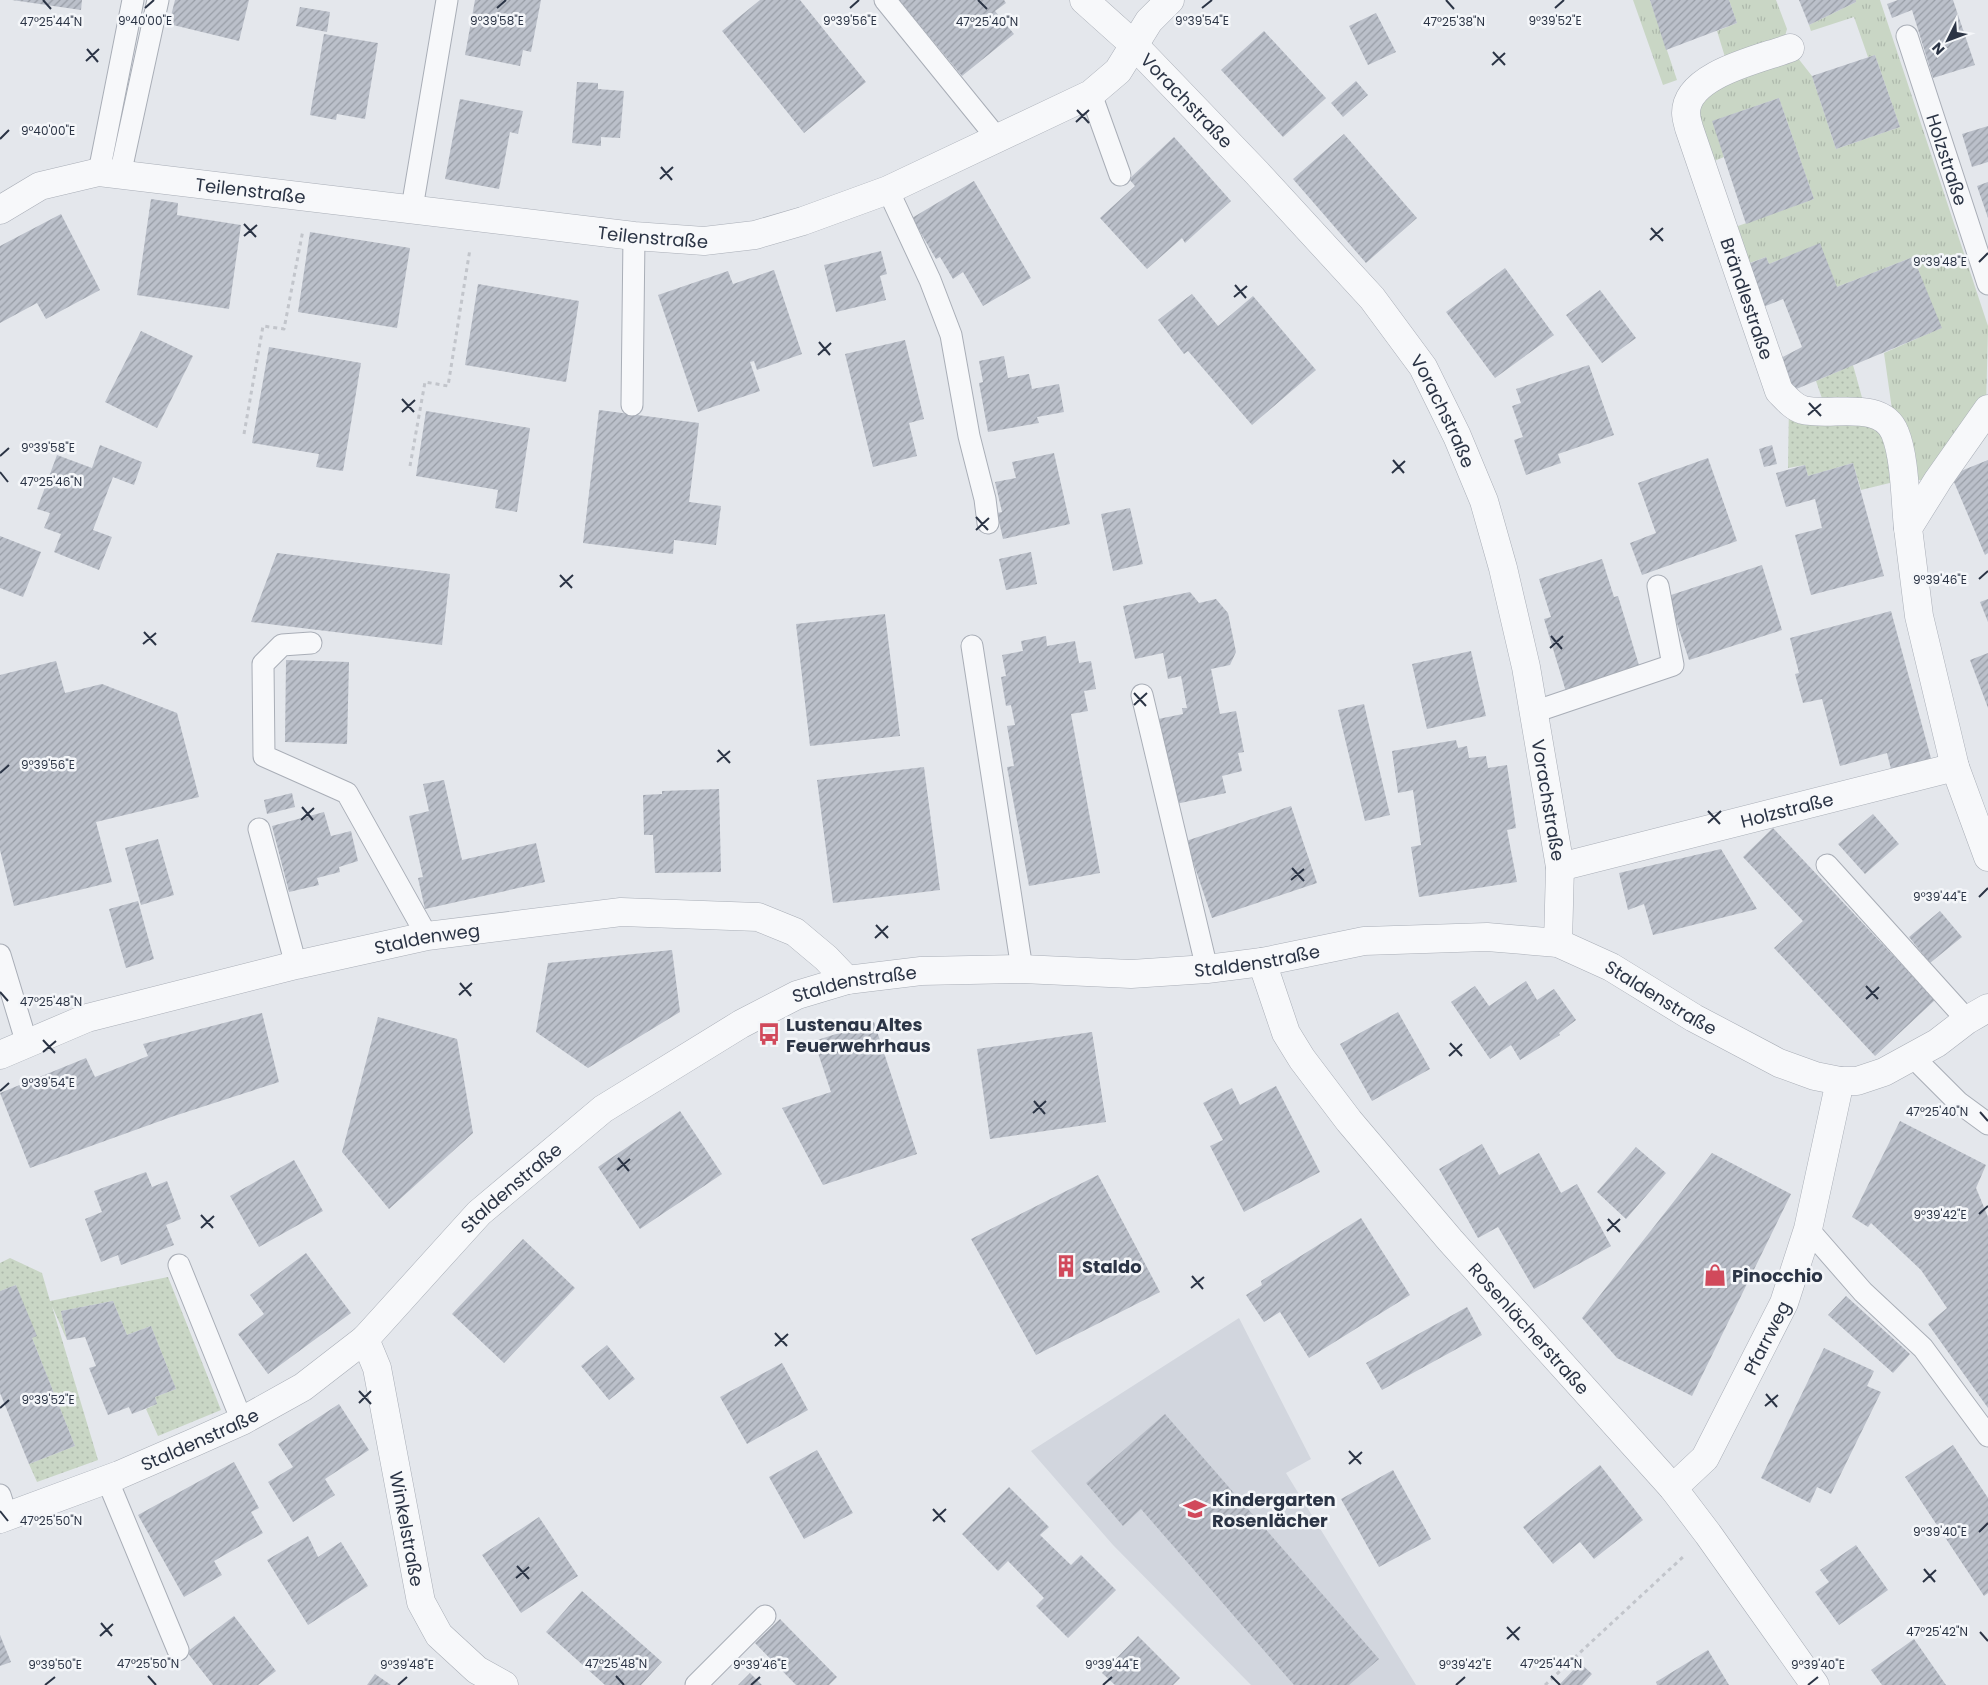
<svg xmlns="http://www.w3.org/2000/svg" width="1988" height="1685" font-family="Poppins,sans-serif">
	<defs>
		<pattern id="grass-tufts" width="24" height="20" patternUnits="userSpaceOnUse" patternTransform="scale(1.25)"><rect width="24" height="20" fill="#c9d6c5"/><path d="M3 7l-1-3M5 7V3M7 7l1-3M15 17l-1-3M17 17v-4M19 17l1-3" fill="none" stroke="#adb8ab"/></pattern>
		<pattern id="garden-dots" width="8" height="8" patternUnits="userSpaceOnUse" patternTransform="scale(1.25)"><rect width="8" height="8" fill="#c9d6c5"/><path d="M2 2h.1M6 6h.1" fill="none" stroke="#adb8ab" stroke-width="1.8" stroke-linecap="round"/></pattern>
		<pattern id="building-hatch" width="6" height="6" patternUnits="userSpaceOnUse" patternTransform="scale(1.25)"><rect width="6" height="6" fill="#bbc0ca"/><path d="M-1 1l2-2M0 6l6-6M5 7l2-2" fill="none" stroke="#989da6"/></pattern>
	</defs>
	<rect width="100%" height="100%" fill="#e4e7ec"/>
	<path fill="#d2d6de" d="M1239,1318L1311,1459L1286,1473L1416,1685H1251L1113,1545L1031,1451Z"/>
	<path fill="url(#grass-tufts)" d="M1633,0H1650L1677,80L1663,85Z
		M1729,0H1776L1787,29L1785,36L1790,48L1812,76L1836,149L1900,127L1875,55L1868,57L1854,17L1811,31L1809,25L1856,2V0H1880L1988,326L1986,410L1938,480H1902L1884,353L1941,328L1913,257L1837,287L1819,244L1769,264L1766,257L1736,268L1724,231L1814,199L1779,98L1713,121L1724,157L1702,166L1689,99L1729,70L1717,31L1737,23Z"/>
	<path fill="url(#garden-dots)" d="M1853,365L1866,412L1875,414L1902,480L1861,490L1853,463L1808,476L1805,465L1788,468L1789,401L1827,413L1816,381Z
		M10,1258L42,1273L50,1301L168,1277L221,1410L158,1436L146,1409L157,1404L155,1397L176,1389L151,1326L127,1335L113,1301L61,1311L67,1340L52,1306L98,1460L37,1482L29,1464L75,1446L32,1338L16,1285L0,1291V1263Z"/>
	<path fill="url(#building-hatch)" d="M12,0H82L81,10Z
		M175,0H249L239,41L169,24Z
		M475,0H541L531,52L523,50L520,66L465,55Z
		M760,0H800L866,82L804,133L722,31Z
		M899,0H1004L1006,3L995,11L1014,34L962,76Z
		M1650,0H1729L1737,23L1666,50Z
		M1799,0H1856V2L1809,25Z
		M1898,0H1953L1975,65L1933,78L1912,10L1892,18L1887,4Z
		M300,7L330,12L327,32L296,26Z
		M1376,13L1396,52L1368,65L1349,26Z
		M1264,31L1326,98L1283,137L1221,70Z
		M324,34L378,43L365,119L337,114L336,120L310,115Z
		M1875,55L1900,127L1836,149L1812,76Z
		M1356,81L1368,95L1343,117L1331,103Z
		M577,82L598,83V89L624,91L620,138L601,137V146L572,143Z
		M1779,98L1814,199L1746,224L1712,121Z
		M460,99L523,111L518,134L510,132L499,189L445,179Z
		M1988,126V162L1972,167L1962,134Z
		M1344,134L1417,218L1366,263L1293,179Z
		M1174,137L1231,201L1185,243L1182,238L1147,269L1100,218L1135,186L1129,179Z
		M974,181L1031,278L983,306L963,272L953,279L940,257L936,259L912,218Z
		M1988,182V218L1977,186Z
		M151,199L178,203L177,215L241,225L229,309L137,295Z
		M61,214L100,290L46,319L37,303L0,323V246Z
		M310,232L410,248L397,328L298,312Z
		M1820,243L1837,287L1913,257L1942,328L1794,390L1779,359L1802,347L1783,299L1763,307L1748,264L1766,257L1769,264Z
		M881,251L887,274L880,276L886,300L836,312L824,265Z
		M1505,268L1554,335L1495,378L1446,312Z
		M774,270L802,354L757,370L754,361L750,362L760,391L698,412L658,295L728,271L733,284Z
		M478,284L579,301L566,382L465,365Z
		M1600,290L1636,338L1602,363L1566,315Z
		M1192,294L1218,326L1253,296L1316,370L1252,425L1188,351L1184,354L1158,320Z
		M141,331L193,356L157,428L105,402Z
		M905,340L924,419L909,423L917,456L873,467L845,354Z
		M269,347L361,363L343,471L316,467L319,454L252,443Z
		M1004,356L1008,378L1029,374L1032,389L1059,384L1064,412L1037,417L1039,423L988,432L979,383L983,382L979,361Z
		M1589,365L1614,435L1558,454L1561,463L1526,475L1514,440L1523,437L1512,406L1521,403L1516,389Z
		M599,410L699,423L689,502L721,506L716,545L674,540L673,554L583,543Z
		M426,411L530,428L517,512L495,508L498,490L416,476Z
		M100,445L142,462L134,485L113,477L93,530L112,537L99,570L54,552L61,534L44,528L50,513L37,509L57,455L92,468Z
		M1772,445L1777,464L1764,467L1759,449Z
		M1054,453L1070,524L1003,539L997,513L1002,512L995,482L1016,478L1012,462Z
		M1708,458L1737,541L1642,575L1630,543L1656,533L1638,483Z
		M1988,460V553L1985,555L1951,475Z
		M1853,463L1884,576L1811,595L1795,535L1822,528L1815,499L1786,507L1776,473L1805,465L1808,476Z
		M1130,508L1143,564L1113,571L1101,514Z
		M0,536L41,552L23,597L0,588Z
		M1031,552L1037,584L1006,590L999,559Z
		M277,553L450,574L442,645L251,622Z
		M1602,559L1614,597L1618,596L1641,672L1567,695L1544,619L1551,617L1539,579Z
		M1762,565L1782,630L1689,660L1668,596Z
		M1190,592L1199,603L1216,599L1228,613L1236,652L1230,665L1211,669L1220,714L1236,711L1244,752L1238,753L1242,771L1222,776L1226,793L1176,804L1158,719L1183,714L1182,708H1187L1181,676L1168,679L1163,653L1135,659L1123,606Z
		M1988,599V622L1980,602Z
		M1891,611L1932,762L1892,773L1887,753L1840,766L1822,699L1803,703L1795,674L1799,673L1790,638Z
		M885,614L900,736L810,746L796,624Z
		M1046,636L1047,646L1075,641L1079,663L1091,661L1096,689L1084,691L1088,711L1071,714L1100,873L1029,886L1007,767L1014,766L1007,726L1015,725L1011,705L1006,706L1001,677L1006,676L1002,655L1023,651L1021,641Z
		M1471,651L1486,716L1427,729L1412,664Z
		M1988,653V708L1970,660Z
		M286,660L349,662L347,744L285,742Z
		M56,661L65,693L102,684L177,713L199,797L96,822L112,882L14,906L0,850V675Z
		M1364,704L1390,815L1365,821L1338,710Z
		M1456,740L1458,748L1467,746L1469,758L1486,756L1488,768L1507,765L1516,828L1507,830L1517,882L1419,897L1411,847L1421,845L1413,790L1398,793L1392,751Z
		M924,767L940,890L833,903L817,780Z
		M444,780L462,860L536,843L545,882L425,909L418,878L423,877L409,816L429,811L423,784Z
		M719,789L721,872L655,873L653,835H644L643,795L662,794V791Z
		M292,793L295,807L267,814L264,800Z
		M1291,806L1317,883L1212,918L1186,841Z
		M324,812L331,836L351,831L358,861L339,867L340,872L317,878L319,885L289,892L272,826Z
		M1873,814L1899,844L1865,874L1838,844Z
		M1773,828L1935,1000L1875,1056L1774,948L1803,921L1743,857Z
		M158,839L174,895L141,905L125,848Z
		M1721,849L1757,909L1653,935L1644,904L1628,910L1619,873Z
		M138,901L154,959L126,968L109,909Z
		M1940,911L1962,937L1930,963L1909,937Z
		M672,950L680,1012L588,1068L536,1032L548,963Z
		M1526,981L1537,1000L1554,989L1576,1020L1559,1033L1560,1035L1520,1060L1511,1045L1490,1059L1451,1002L1475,986L1489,1006Z
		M1398,1012L1430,1069L1372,1101L1340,1044Z
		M262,1013L279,1082L174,1116L30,1168L0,1093L86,1058L95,1077L148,1056L143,1044Z
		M378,1017L457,1039L473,1133L389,1209L342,1152Z
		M874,1022L917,1154L823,1185L782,1108L831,1092L814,1041Z
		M1092,1032L1106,1122L990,1139L977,1049Z
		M1276,1086L1320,1172L1244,1212L1210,1146L1223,1140L1203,1103L1232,1088L1240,1105Z
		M680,1111L722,1174L640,1229L598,1167Z
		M1900,1121L1986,1165L1976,1188L1988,1217V1408L1928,1324L1947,1308L1921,1270L1871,1223L1868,1227L1852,1217Z
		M1482,1144L1499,1175L1539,1153L1561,1193L1577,1184L1611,1246L1534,1289L1498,1227L1478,1238L1439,1169Z
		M1636,1147L1666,1173L1626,1219L1597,1192Z
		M1712,1153L1791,1194L1692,1396L1617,1358L1582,1318Z
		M294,1160L323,1211L259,1247L230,1196Z
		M146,1172L152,1187L167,1181L181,1219L166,1225L174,1245L121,1265L118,1255L101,1262L85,1219L102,1212L94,1191Z
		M1098,1175L1160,1292L1036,1355L971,1239Z
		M1361,1218L1410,1295L1309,1358L1280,1312L1264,1322L1246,1295L1262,1285L1261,1281Z
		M523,1239L575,1288L504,1363L452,1314Z
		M306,1253L351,1313L268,1374L238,1334L264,1314L250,1295Z
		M16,1285L37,1336L32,1338L75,1446L29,1464L0,1393V1291Z
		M1846,1296L1910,1354L1893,1373L1828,1315Z
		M113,1301L127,1335L151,1326L176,1389L155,1397L157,1404L132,1414L129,1407L108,1415L89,1368L96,1366L85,1337L67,1340L61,1311Z
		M1467,1307L1482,1335L1382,1390L1366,1363Z
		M607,1345L635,1379L609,1400L581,1366Z
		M1824,1348L1874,1371L1867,1386L1881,1392L1831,1494L1817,1487L1810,1503L1761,1478Z
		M782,1363L808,1410L747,1444L720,1397Z
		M339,1404L369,1450L325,1479L335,1495L293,1522L268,1482L293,1467L278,1444Z
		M1165,1414L1379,1659L1349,1685H1294L1141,1509L1123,1526L1086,1483Z
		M1953,1445L1988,1498V1593L1984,1596L1905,1477Z
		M817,1450L853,1513L804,1539L769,1477Z
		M234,1462L259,1508L251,1512L263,1533L214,1561L222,1575L184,1597L138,1515Z
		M1600,1465L1643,1520L1594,1559L1580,1542L1553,1564L1523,1527Z
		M1393,1470L1431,1539L1379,1567L1341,1499Z
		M1009,1487L1049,1527L1040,1535L1071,1565L1081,1555L1116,1590L1068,1638L1036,1606L1044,1598L1008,1561L998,1571L962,1534Z
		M539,1517L578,1576L521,1613L482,1555Z
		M308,1536L318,1557L341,1542L368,1586L308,1625L267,1560Z
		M1856,1545L1888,1590L1839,1625L1815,1592L1829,1582L1820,1570Z
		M582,1591L662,1662L641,1685H605L546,1632Z
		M234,1616L276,1671L258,1685H213L187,1652Z
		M780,1619L837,1677L829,1685H796L755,1643Z
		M0,1635L11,1662L0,1666Z
		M1138,1636L1180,1678L1173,1685H1115L1102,1673Z
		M1914,1639L1946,1685H1882L1871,1670Z
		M1708,1650L1729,1685H1657L1656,1682Z
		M1580,1663L1592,1674L1582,1685H1559Z
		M750,1673L762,1685H738Z
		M375,1674L391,1685H367Z"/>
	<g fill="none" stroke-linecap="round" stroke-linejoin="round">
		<defs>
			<g id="lane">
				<path d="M885,0L997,138"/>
				<path id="s1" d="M1907,36L1988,284"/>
				<path d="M1091,94L1120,175"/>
				<path d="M99,172L133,0"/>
				<path d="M120,175L158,0"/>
				<path d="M888,190L930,280L951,335L969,436L985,499L988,523"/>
				<path d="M412,208L447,0"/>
				<path d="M632,405L634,236"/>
				<path d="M311,643L282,645L263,664L264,756L347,793L427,936"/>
				<path d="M972,646L1022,969"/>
				<path d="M1142,695L1207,969"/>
				<path d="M1534,712L1673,665L1658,586"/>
				<path d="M259,829L296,965"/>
				<path d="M1827,865L1967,1020"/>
				<path d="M0,955L27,1044"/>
				<path d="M1913,1057L1958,1102L1988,1124"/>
				<path d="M1808,1229L1863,1292L1923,1348L1988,1436"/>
				<path d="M179,1265L242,1421"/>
				<path d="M107,1479L178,1650"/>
				<path d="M0,1495L7,1517"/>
				<path d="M696,1685L765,1616"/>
			</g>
			<g id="street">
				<path id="s2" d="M1084,0L1133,44L1257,173L1372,298L1423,367L1457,436L1484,501L1503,568L1526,667L1560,867L1558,943"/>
				<path id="s3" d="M1790,48C1761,59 1686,74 1686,113C1686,118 1688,124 1689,128L1779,391C1786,398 1793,407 1803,410C1831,417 1882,399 1895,433C1905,457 1905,500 1908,528"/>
				<path id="s4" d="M0,210L40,186L99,172L634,236L704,241L755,235L803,221L888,190L1091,94L1118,71L1149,21L1170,0"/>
				<path d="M1988,409L1938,480L1908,528L1919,616L1955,767L1988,857"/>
				<path id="s5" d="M1560,867L1955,767"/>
				<path id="s6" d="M1262,962L1286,1033L1302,1059L1349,1121L1450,1240L1673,1488L1708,1534L1815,1685"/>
				<path id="s7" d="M0,1055L87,1018L296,965L427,936L621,912L758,917L795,932L826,958L847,980"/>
				<path id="s8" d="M365,1339L377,1368L421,1602L439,1635L477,1670L504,1685"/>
				<path id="s9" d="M1673,1488L1705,1458L1784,1303L1808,1229L1840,1081"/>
				<path id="s10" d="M0,1519L119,1475L195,1442L242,1421L303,1387L365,1339L479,1213L603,1109L741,1024L797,995L847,980L921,971L1022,969L1131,974L1207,969L1262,962L1364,941L1487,937L1558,943L1611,967L1694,1018L1779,1063L1815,1076L1840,1081H1857L1884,1072L1937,1043L1967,1020L1988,1008"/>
			</g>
		</defs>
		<use href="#lane" stroke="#a9aeb7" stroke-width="23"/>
		<use href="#street" stroke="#a9aeb7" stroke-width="29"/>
		<path stroke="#c2c5cb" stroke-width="3" stroke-dasharray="4 4" stroke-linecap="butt" d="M244,434L263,326L284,329L303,230
			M410,466L425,382L448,386L470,249
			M1545,1685L1684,1556"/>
		<use href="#lane" stroke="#f7f8fa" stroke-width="21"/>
		<use href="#street" stroke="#f7f8fa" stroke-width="28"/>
	</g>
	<path fill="none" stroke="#2b3445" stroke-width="2" d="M43,0L51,9M978,0L987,9M1446,0L1454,9M145,8L154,0M497,8L506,0M850,8L859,0M1202,8L1212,0M1555,8L1564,0M87,49L98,62M1493,52L1505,65M86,61L99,49M1492,65L1505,53M1077,110L1089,123M1076,122L1089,110M0,139L9,130M661,167L672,180M660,179L673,167M244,224L256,237M1651,228L1663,241M244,236L257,225M1650,240L1663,228M1979,262L1988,253M1235,285L1246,298M1234,297L1247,286M819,342L830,355M818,355L831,343M402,399L414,412M1809,403L1821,416M402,412L415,400M1808,415L1821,404M0,456L9,448M1393,460L1404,473M0,472L8,482M1392,473L1405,461M976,517L988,530M976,530L989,518M560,575L572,588M1979,579L1988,571M560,587L573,575M144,632L156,645M1551,636L1562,649M143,644L156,633M1550,648L1563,636M1134,693L1146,706M1134,705L1147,693M718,750L730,763M717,762L730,751M0,773L9,765M302,807L313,820M1708,811L1720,824M301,820L314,808M1708,823L1721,811M1292,868L1304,881M1291,880L1304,869M1979,897L1988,888M876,925L888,938M875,938L888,926M460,983L471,996M1866,986L1878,999M0,992L8,1001M459,995L472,983M1866,999L1879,987M43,1040L55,1053M1450,1043L1462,1056M43,1052L56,1041M1449,1056L1462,1044M0,1091L9,1083M1034,1101L1045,1114M1980,1112L1988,1121M1033,1113L1046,1101M618,1158L629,1171M617,1170L630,1159M1979,1214L1988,1206M201,1215L213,1228M1608,1219L1620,1232M201,1228L214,1216M1607,1231L1620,1219M1192,1276L1203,1289M1191,1288L1204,1277M775,1333L787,1346M775,1346L788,1334M359,1391L371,1404M1766,1394L1777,1407M359,1403L371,1391M1765,1406L1778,1395M0,1408L9,1400M1349,1451L1361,1464M1349,1464L1362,1452M933,1509L945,1522M0,1511L8,1521M933,1521L946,1509M1979,1532L1988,1523M517,1566L529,1579M1924,1569L1935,1582M516,1578L529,1567M1923,1582L1936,1570M101,1623L112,1636M1507,1627L1519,1640M1980,1632L1988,1641M100,1636L113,1624M1507,1639L1520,1627M148,1676L156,1685M616,1676L624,1685M1551,1676L1560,1685M45,1685L55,1677M398,1685L407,1677M751,1685L760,1677M1103,1685L1112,1677M1456,1685L1465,1677M1808,1685L1818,1677"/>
	<defs>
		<symbol id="bus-bare" viewBox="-9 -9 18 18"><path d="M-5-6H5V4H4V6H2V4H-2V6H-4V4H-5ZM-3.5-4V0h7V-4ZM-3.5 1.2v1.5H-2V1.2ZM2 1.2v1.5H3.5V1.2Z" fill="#d1495b" stroke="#f4f6f9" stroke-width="2.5" paint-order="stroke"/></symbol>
		<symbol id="building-bare" viewBox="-9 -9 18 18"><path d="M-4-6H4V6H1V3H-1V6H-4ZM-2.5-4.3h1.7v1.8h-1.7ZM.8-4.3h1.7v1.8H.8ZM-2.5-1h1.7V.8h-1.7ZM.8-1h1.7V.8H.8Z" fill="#d1495b" stroke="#f4f6f9" stroke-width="2.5" paint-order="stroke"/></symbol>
		<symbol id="shop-bare" viewBox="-9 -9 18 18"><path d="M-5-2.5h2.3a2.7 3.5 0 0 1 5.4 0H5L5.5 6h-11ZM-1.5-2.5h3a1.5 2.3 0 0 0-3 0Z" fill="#d1495b" stroke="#f4f6f9" stroke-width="2.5" paint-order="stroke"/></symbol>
		<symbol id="school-bare" viewBox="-9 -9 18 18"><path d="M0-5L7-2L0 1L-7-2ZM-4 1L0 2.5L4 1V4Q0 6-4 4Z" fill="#d1495b" stroke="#f4f6f9" stroke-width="2.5" paint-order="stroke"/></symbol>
	</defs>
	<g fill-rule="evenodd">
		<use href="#bus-bare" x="753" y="1018" width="32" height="32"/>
		<use href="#building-bare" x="1050" y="1250" width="32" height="32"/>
		<use href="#shop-bare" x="1699" y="1259" width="32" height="32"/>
		<use href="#school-bare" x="1179" y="1493" width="32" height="32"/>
	</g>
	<g text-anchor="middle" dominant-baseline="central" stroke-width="5" stroke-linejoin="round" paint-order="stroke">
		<g font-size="18" fill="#2b3445" stroke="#f4f6f9">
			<text stroke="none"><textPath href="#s2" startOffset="144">Vorachstraße</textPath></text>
			<text stroke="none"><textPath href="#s1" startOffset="130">Holzstraße</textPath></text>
			<text stroke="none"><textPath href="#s4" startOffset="260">Teilenstraße</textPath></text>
			<text stroke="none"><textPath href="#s4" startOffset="665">Teilenstraße</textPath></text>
			<text stroke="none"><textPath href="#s3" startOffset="325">Brändlestraße</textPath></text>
			<text stroke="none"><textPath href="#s2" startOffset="549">Vorachstraße</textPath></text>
			<text stroke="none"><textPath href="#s2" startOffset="954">Vorachstraße</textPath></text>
			<text stroke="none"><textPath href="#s5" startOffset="234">Holzstraße</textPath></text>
			<text stroke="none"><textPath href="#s7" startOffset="444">Staldenweg</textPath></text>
			<text stroke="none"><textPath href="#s10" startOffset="1430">Staldenstraße</textPath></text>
			<text stroke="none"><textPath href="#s10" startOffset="1025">Staldenstraße</textPath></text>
			<text stroke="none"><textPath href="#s10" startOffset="1850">Staldenstraße</textPath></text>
			<text stroke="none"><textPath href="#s10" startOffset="620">Staldenstraße</textPath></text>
			<text stroke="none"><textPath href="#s6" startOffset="458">Rosenlächerstraße</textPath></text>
			<text stroke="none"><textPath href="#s9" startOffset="179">Pfarrweg</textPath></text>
			<text stroke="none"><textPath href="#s10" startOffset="215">Staldenstraße</textPath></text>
			<text stroke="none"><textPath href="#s8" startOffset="195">Winkelstraße</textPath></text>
		</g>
		<g font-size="18" font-weight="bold" fill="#2b3445" stroke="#f4f6f9" text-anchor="start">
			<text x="786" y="1024">Lustenau Altes<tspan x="786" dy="21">Feuerwehrhaus</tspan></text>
			<text x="1082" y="1266">Staldo</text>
			<text x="1732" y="1275">Pinocchio</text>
			<text x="1212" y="1499">Kindergarten<tspan x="1212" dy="21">Rosenlächer</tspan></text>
		</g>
	</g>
	<g font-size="12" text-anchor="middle" fill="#2b3445" stroke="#f4f6f9" stroke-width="5" stroke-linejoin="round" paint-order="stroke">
		<text x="145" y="25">9°40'00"E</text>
		<text x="497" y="25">9°39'58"E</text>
		<text x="850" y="25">9°39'56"E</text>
		<text x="1202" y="25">9°39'54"E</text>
		<text x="1555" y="25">9°39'52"E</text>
		<text x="51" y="26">47°25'44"N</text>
		<text x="987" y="26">47°25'40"N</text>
		<text x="1454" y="26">47°25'38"N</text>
		<text x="48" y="135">9°40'00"E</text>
		<text x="1940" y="266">9°39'48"E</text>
		<text x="48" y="452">9°39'58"E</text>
		<text x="51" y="486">47°25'46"N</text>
		<text x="1940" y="584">9°39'46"E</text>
		<text x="48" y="769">9°39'56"E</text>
		<text x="1940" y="901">9°39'44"E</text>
		<text x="51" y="1006">47°25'48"N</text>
		<text x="48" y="1087">9°39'54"E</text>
		<text x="1937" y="1116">47°25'40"N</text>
		<text x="1940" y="1219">9°39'42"E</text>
		<text x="48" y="1404">9°39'52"E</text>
		<text x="51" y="1525">47°25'50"N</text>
		<text x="1940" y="1536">9°39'40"E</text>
		<text x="1937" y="1636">47°25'42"N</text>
		<text x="148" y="1668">47°25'50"N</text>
		<text x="616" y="1668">47°25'48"N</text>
		<text x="1551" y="1668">47°25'44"N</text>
		<text x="55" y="1669">9°39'50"E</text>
		<text x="407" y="1669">9°39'48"E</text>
		<text x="760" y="1669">9°39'46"E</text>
		<text x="1112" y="1669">9°39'44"E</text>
		<text x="1465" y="1669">9°39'42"E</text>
		<text x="1818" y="1669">9°39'40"E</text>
	</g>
	<g transform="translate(1948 40) rotate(228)" stroke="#f4f6f9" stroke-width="4" paint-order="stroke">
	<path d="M0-4L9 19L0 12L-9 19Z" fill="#2b3445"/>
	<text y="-8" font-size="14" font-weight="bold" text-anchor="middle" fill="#2b3445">N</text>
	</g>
</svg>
